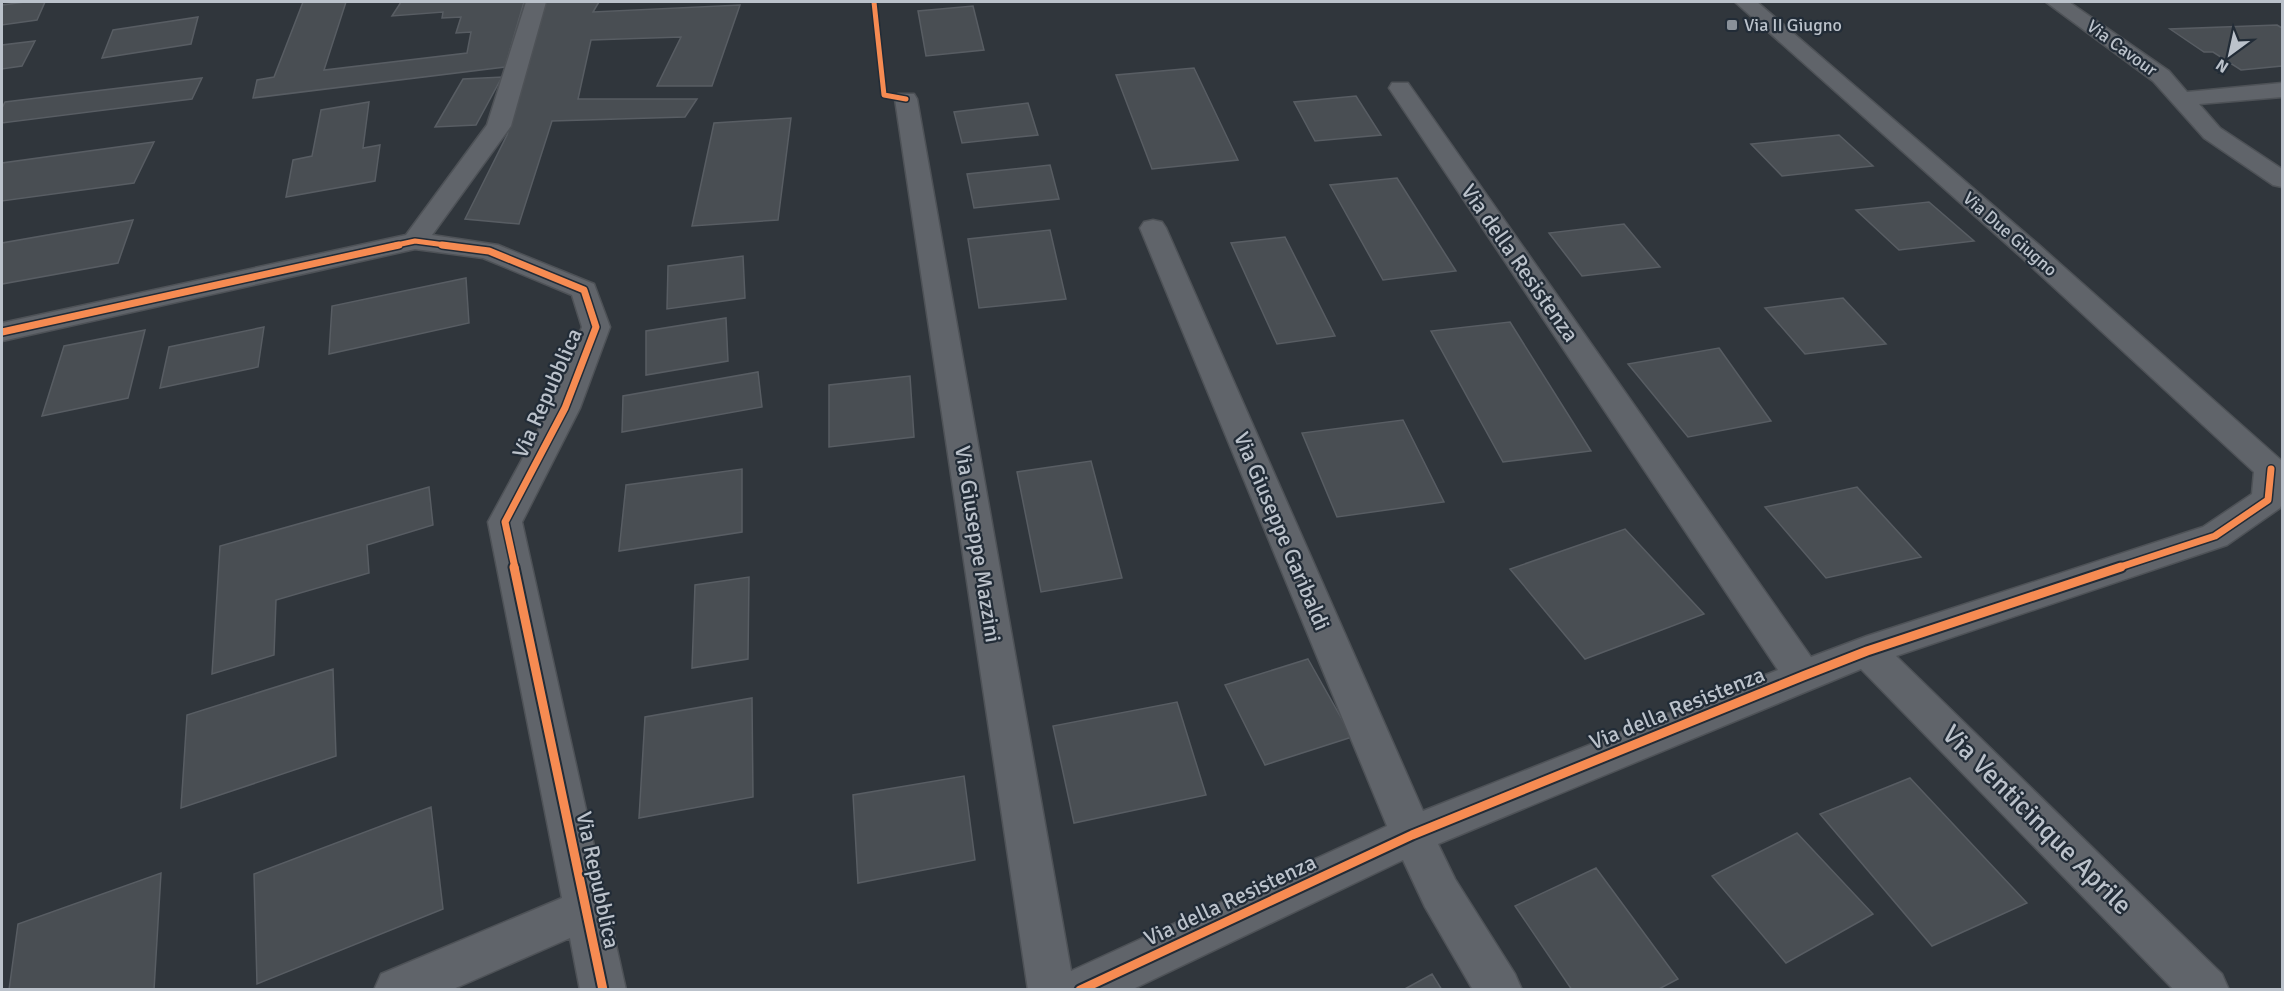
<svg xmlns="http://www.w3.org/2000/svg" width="2284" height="991" font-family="Signika,sans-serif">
	<rect width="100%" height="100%" fill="#30363c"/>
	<path fill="#494e53" stroke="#585d63" stroke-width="1.5" d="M25,2H45L37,20L2,25V5Z
		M303,2H346L324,70L467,53L471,32L456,33L461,17L442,18L443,12L392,16L401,2H524L505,67L253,98L257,80L274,77Z
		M545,2H599L593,12L740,5L712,86H657L681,37L591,40L578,99H697L685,117L552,121L519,224L465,219L507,135Z
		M973,6L984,50L926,56L918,11Z
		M198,17L191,44L102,58L113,30Z
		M2277,25L2282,28V66L2241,70L2213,52H2204L2170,29Z
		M35,41L22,66L2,69V45Z
		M1194,68L1238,160L1152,169L1116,75Z
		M502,77L476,125L435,127L463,79Z
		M202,78L192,99L2,123V108L5,102Z
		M1356,96L1381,135L1315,141L1294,102Z
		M369,102L363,148L380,145L375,181L286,197L293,160L312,156L321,110Z
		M1028,103L1038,135L962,143L954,112Z
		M791,118L778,220L692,226L714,123Z
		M1839,135L1873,166L1782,176L1751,144Z
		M154,142L134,183L2,201V163Z
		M1050,165L1059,199L974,208L967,174Z
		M1397,178L1456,271L1383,280L1330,185Z
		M1929,202L1974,241L1899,250L1856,210Z
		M133,220L118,263L2,284V243Z
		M1624,224L1660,267L1582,276L1549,233Z
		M1050,230L1066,299L979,308L968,239Z
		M1285,237L1335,336L1277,344L1231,243Z
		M743,256L745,298L667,309L668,266Z
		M466,278L469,323L329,354L332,306Z
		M1843,298L1886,344L1805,354L1765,308Z
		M726,318L728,361L646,375V331Z
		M1510,322L1591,451L1503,462L1431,331Z
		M264,327L258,367L160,388L169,347Z
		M145,330L128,398L42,416L64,346Z
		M1719,348L1771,421L1688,437L1628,364Z
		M758,372L762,407L622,432L623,396Z
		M910,376L914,437L829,447V385Z
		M1403,420L1444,502L1337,517L1302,433Z
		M1091,461L1122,578L1041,592L1017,472Z
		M742,469V532L619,551L626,485Z
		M429,487L433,525L367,545L369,573L276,600L274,655L212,674L220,546Z
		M1857,487L1921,557L1826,578L1765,507Z
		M1625,529L1704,614L1585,659L1510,569Z
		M749,577L748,659L692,668L695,585Z
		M1308,659L1352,737L1265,765L1225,685Z
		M333,669L336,756L181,808L187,715Z
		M752,698L753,797L639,818L645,717Z
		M1177,702L1206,795L1074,823L1053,726Z
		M964,776L975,860L858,883L853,795Z
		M1910,778L2027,903L1932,946L1820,814Z
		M431,807L443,909L257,984L254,874Z
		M1797,833L1873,914L1786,963L1712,876Z
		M1596,868L1678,979L1657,990H1572L1515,906Z
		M161,873L154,990H9L18,924Z
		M1432,974L1442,990H1403Z"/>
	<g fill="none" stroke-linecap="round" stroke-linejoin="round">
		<defs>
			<path id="minor" d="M526,2H546L511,126L432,235L498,245L594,284L610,327L580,408L522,522L626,990H580L570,938L451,990H374L381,974L562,898L488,522L550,408L582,327L572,295L483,258L415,249L2,341V323L406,235L487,125Z
				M1735,2H1757L2039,245L2282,461V504L2280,508L2227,545L1896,656L2222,974L2229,990H2174L1861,669L1438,844L1455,879L1515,974L1522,990H1473L1425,907L1403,860L1131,990H1028L895,99L898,94H914L917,99L1071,971L1387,826L1140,228L1144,222L1153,220L1162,222L1166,228L1423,811L1778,670L1389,88L1392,83H1408L1811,657L1867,636L2203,527L2252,494L2254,472L2021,257Z
				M2046,2H2069L2169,71L2187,92L2282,83V97L2199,104L2220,128L2282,169V187L2273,185L2204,138L2153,81Z"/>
		</defs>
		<use href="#minor" stroke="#4e5257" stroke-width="3"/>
		<use href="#minor" fill="#60646a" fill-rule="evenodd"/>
		<defs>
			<path id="cycleway-far2" d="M874,2L884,95L906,99
				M392,246L415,241L453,246"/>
			<path id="cycleway-far1" d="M442,245L489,251L584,290L596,327L565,408L505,522L515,568
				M2,332L399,245
				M2117,568L2215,536L2268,500L2271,469"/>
			<path id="cycleway" d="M514,567L603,990
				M1080,990L1412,835L1803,676L1867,651L2121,567"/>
		</defs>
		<use href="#cycleway-far2" stroke="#222c37" stroke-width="8"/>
		<use href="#cycleway-far1" stroke="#222c37" stroke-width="10"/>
		<use href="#cycleway" stroke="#222c37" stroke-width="13"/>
		<use href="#cycleway-far2" stroke="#f68b52" stroke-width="5"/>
		<use href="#cycleway-far1" stroke="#f68b52" stroke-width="7"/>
		<use href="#cycleway" stroke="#f68b52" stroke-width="9"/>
	</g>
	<rect fill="#8a9199" stroke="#222c37" stroke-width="2" x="1726" y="19" width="12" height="12" rx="3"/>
	<g text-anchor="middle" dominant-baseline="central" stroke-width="4.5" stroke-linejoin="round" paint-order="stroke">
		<g font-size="18" fill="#bbc2cb" stroke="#222c37" text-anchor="start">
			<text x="1744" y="25">Via II Giugno</text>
		</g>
		<g font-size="18" fill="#bbc2cb" stroke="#222c37">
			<text transform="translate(2122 48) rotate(36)">Via Cavour</text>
			<text transform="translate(2010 234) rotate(41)">Via Due Giugno</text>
		</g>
		<g font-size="22" fill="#bbc2cb" stroke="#222c37">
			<text transform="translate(1520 263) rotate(55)">Via della Resistenza</text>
			<text transform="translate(547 393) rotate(-66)">Via Repubblica</text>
			<text transform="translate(1282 531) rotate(67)">Via Giuseppe Garibaldi</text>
			<text transform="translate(978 544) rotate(81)">Via Giuseppe Mazzini</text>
			<text transform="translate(1677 708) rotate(-22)">Via della Resistenza</text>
			<text transform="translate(598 880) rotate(78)">Via Repubblica</text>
			<text transform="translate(1230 900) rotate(-25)">Via della Resistenza</text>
		</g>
		<g font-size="27" fill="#bbc2cb" stroke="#222c37">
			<text transform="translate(2037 820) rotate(45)">Via Venticinque Aprile</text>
		</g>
	</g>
	<rect width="2284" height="991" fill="none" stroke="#bbc2cb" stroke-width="6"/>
	<g transform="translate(2230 54) rotate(213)" stroke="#222c37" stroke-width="4.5" paint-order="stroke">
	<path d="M0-4.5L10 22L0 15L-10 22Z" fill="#bbc2cb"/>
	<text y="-9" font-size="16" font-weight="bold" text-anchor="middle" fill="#bbc2cb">N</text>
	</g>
</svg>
